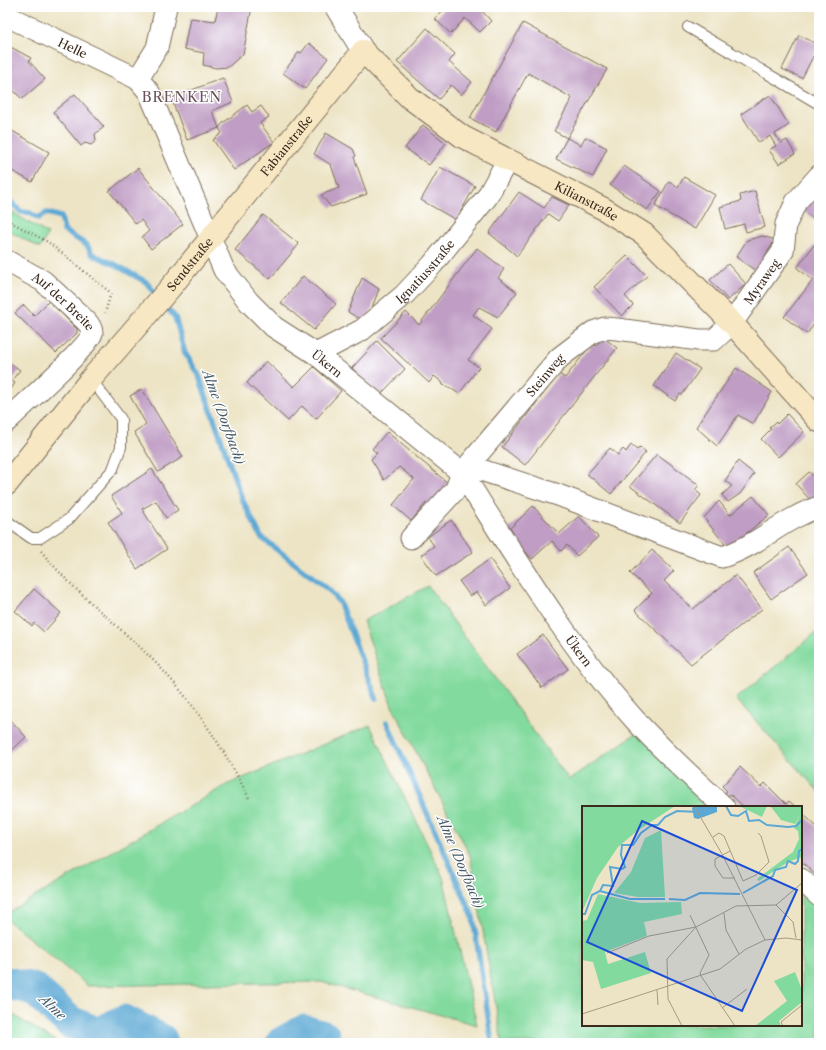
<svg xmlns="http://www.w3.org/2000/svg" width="826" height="1050" font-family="'Libre Caslon Text',serif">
	<rect width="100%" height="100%" fill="#fff"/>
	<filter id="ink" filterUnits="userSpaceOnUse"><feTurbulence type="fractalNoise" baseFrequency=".025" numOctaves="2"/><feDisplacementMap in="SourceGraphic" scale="8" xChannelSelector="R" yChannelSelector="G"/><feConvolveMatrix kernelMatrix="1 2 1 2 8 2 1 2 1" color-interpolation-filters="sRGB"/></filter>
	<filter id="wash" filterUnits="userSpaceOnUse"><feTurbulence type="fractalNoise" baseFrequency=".012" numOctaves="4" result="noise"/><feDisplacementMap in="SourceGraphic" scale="16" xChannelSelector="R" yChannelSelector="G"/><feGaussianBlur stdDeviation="0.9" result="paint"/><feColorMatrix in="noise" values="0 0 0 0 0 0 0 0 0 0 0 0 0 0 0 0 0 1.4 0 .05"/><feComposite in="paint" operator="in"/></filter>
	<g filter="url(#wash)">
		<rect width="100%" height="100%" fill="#ede4c5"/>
		<path fill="#82da9e" stroke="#5e825e" d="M7,209L48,234L40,248L7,230Z
			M428,586L569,780L638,732L715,807H583V1025H801V891L819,909V1043H502L470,855L392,706L363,621Z
			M819,630V792L736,699Z
			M370,725L443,877L477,1025L321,982L88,986L7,920V913L226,785Z
			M7,1011L58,1043H7Z"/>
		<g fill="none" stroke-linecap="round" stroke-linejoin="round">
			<path stroke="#5ba8d4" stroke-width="5.5" d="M7,198L21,212L30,213L38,218L47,213L61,217L64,231L87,245L92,254L116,265L146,282L157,295
				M163,304L175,317L185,353L199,376L242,499L261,537L329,590L340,603L376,698
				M387,722L473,917L492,1043"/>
			<path stroke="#5ba8d4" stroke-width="33" d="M7,983L34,989L70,1022L98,1034L124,1021L161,1040L162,1043
				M282,1043L304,1031L324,1037L325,1043"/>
		</g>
		<g id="blocks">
			<path fill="#bf9dc4" d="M218,7H252L243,54L228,67L216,68L203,65L204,53L184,49L190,18L215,21Z
				M446,7H479L478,9L481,12L482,11L491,21L480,32L465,18L451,34L435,19Z
				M523,23L607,69L567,138L554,131L572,98L528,73L496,132L470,118Z
				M427,28L455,54L449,62L472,82L461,95L451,85L439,99L397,62Z
				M799,35L819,45L802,78L782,69Z
				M309,43L328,58L305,89L283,73L299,52L301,53Z
				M7,45L31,58L29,61L45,79L22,99L7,84Z
				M223,78L233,102L212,111L219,128L187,140L171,98Z
				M75,94L104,127L95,134L96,141L91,145L85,143L81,146L53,112Z
				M770,95L789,125L775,134L781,143L787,140L795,154L779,164L769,150L776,146L770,136L759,143L741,114Z
				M247,105L252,112L261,106L269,117L260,123L274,142L234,170L213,140L222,133L219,128L223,123Z
				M423,125L446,143L429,165L405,148Z
				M7,128L49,152L32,182L7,168Z
				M326,133L353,149L356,156L354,157L367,194L331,207L321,195L339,188L331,165L314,154Z
				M585,137L607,148L593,177L556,159L567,138L581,145Z
				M624,166L661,191L647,210L610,185Z
				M440,167L475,186L456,220L421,200Z
				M138,168L183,224L151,249L142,237L149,231L141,220L136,224L109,191Z
				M684,177L715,195L695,229L655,206L669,181L678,187Z
				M813,189L819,193V222L799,208Z
				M755,191L765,227L746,232L744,224L725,229L720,207L741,201L740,195Z
				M519,192L544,208L552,197L569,205L558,221L548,214L517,256L489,233Z
				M263,215L299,244L270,279L235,250Z
				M763,236L775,240L756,271L736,257L747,240Z
				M814,245L819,249V317L807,334L784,317L813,280L797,268Z
				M477,248L504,269L498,278L517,292L498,317L479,307L473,315L492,329L468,360L479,367L459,394L449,387L443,385L442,382L434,376L429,383L381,338L406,312L419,325Z
				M627,256L647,276L625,296L633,305L622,316L594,287Z
				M728,264L746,284L728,300L710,280Z
				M303,276L336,304L314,330L281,303Z
				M362,278L379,289L370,313L363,321L348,312Z
				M49,301L77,329V333L56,353L15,313L24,305L34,316Z
				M603,337L617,348L525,465L502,447L559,374L565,378L586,351L593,344L596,346Z
				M377,341L405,369L380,395L352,368Z
				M676,353L700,369L682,395L680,394L675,401L654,386Z
				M7,361L20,370L12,380L15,383L11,389L7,386Z
				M266,361L294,387L314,367L341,391L316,419L302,406L288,421L247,383Z
				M736,368L772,392L753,424L738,415L717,446L696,427Z
				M142,389L183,457L158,472L134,432L146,424L130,396Z
				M787,414L804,432L778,457L761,439L771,429L769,428L776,422L777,424Z
				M387,432L449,484L430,505L426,503L411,521L393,505L414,479L399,467L384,480L371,459L377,453L372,449Z
				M631,445L637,450L640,447L646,452L611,494L587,474L610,448L618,455L623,449L626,452Z
				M657,454L699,485L695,490L701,495L680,523L630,486Z
				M738,461L754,474L740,494L728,502L722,495L732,486L725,481Z
				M152,469L178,510L166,518L156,501L142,509L167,549L137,569L108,522L122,513L111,496Z
				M809,472L815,477L819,473V499L811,501L796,484Z
				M753,496L769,515L728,548L704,518L719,501L730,515Z
				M533,506L559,534L579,516L598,537L577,556L567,545L561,551L552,541L532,559L507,531Z
				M451,520L473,552L436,576L421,555L434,546L428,537Z
				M789,547L808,573L771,599L753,573Z
				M652,550L674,571L664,581L693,609L736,575L762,609L691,664L635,610L652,593L630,573Z
				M490,559L510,588L486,605L477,592L470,596L459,581Z
				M34,589L61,613L44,632L34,623L32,626L15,611Z
				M543,635L568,669L542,688L517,654Z
				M7,716L26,737L7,755Z
				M740,767L761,787L765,783L786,804L789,801L796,807H744L730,794L728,796L725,793L727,791L722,786Z
				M801,812L819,829V878L801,861Z"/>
		</g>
	</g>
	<g filter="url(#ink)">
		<use href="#blocks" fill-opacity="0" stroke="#796b58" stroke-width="1"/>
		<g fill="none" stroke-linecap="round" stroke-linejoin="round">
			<defs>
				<path id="service" d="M688,27L819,104
					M7,521L31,538H40L69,519L113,469L121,447V419L91,379"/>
				<g id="minor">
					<path id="s1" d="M166,7L157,48L138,79L149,92L224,270L249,302L274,327L316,354L462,473L481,470L558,495L722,557C758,546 782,519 819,507"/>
					<path id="s2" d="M7,16L138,79"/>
					<path id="s3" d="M7,261L43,281L85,320C88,323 92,327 92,333C90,346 20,408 7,421"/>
					<path id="s4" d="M316,354L362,330L404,295L432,265L487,197L507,161"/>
					<path id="s5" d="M462,473C516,558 568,645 635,720C662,750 694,779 724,807"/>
					<path id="s6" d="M411,538L456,489L462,473L559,358L593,332L605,328L617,329L699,340H714L732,323L783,251L786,224L796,202L819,176"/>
					<path d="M801,879L819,896"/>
				</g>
				<path id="tertiary" d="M336,7L363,51"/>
				<g id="secondary">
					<path id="s7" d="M7,484L91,379L170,288L363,51L410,98L463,137L604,209L644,234L732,323L819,421"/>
				</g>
			</defs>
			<use href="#service" stroke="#796b58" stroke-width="12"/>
			<use href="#minor" stroke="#796b58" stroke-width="23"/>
			<use href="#tertiary" stroke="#796b58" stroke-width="24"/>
			<use href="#secondary" stroke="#796b58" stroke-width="24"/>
			<path stroke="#796b58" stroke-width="2.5" stroke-dasharray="1 3" stroke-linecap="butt" d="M7,220L48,242L111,293L105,313
				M41,551C73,591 115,622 152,659C192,699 223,747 249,798"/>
			<use href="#service" stroke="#fff" stroke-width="10"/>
			<use href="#minor" stroke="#fff" stroke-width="21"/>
			<use href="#tertiary" stroke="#fff" stroke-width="22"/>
			<use href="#secondary" stroke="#f8e7c3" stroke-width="22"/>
		</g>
	</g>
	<g text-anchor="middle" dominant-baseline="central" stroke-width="3" stroke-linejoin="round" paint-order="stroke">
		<g font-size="12" fill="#3b2a1e" stroke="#fff">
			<text stroke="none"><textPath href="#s2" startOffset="73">Helle</textPath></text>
			<text stroke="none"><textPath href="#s7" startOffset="439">Fabianstraße</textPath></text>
			<text stroke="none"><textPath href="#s7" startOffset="832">Kilianstraße</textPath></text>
			<text stroke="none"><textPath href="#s7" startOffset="286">Sendstraße</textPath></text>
			<text stroke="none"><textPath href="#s4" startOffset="138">Ignatiusstraße</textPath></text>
			<text stroke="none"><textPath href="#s6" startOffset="475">Myraweg</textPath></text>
			<text stroke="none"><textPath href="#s3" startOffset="70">Auf der Breite</textPath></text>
			<text stroke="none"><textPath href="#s1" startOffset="429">Ükern</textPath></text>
			<text stroke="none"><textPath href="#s6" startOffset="212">Steinweg</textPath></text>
			<text stroke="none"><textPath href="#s5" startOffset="213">Ükern</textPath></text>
		</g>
		<g font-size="13" font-style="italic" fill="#485c67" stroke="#fff">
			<text transform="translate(224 417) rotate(70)">Alme (Dorfbach)</text>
			<text transform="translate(461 862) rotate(67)">Alme (Dorfbach)</text>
			<text transform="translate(53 1007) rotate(43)">Alme</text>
		</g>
		<g font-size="14" letter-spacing="1" fill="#695258" stroke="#fff">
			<text x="182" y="97">BRENKEN</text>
		</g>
	</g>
	<g transform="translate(582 806)">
		<rect width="220" height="220" fill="#ede4c5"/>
		<path d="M0,0H93L55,25L36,41L15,72L0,106ZM157,0H185L180,11ZM220,0V51L206,56L177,75L175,73L211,46L217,33L216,25L212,22L218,8L213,18L199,14L189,1ZM79,24L83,91H56L32,87L49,66L63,32ZM16,88L58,97L99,96L100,108L62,116L65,130L23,146L26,158L63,146L69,167L19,183L11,156L0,154V115L5,114ZM213,166L220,184V196L197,215L199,220H173L205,195L192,175Z" fill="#82da9e"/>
		<path d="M112,0H135V6L116,13L112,12L110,2Z" fill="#5ba8d4"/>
		<path fill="none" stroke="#5ba8d4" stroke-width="2" d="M144,0L149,9L156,10L164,5L167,15L177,14L185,19L206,21L214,20L220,14M18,85L48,93H83M161,87L191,70L193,64L204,61L206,55L213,58L216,55L217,45L220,43M87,93L103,94L118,87L158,88M0,108H3L10,89L18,85L21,79L31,80L28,61L40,63L43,61L39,49L40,39H51L59,27L70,19H76L83,11L95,5L117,6"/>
		<path fill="none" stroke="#a69a82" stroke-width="1" d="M131,31L137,27L142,30L161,75L174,69L187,56L179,30L176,27M148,45L133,53V60L141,72H153M194,99L220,77M142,107L144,124L157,148M108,109L127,149L118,167L119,170L153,220M183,134L204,132L220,134M25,147L67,130L114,121M75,184L76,199M140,202L165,183M0,208L138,163L164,143L183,134L140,48L112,0M100,220L86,193L85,153L114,121L154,100L194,99L211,116L214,132M201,220L199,216L220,199"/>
		<path fill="#1d4ed8" fill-opacity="0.15" stroke="#1d4ed8" stroke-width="2" d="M60,15L215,84L160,205L5,136Z"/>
		<rect width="220" height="220" fill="none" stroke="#3b2a1e" stroke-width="2"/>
	</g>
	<rect width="826" height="1050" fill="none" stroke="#fff" stroke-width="24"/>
</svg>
